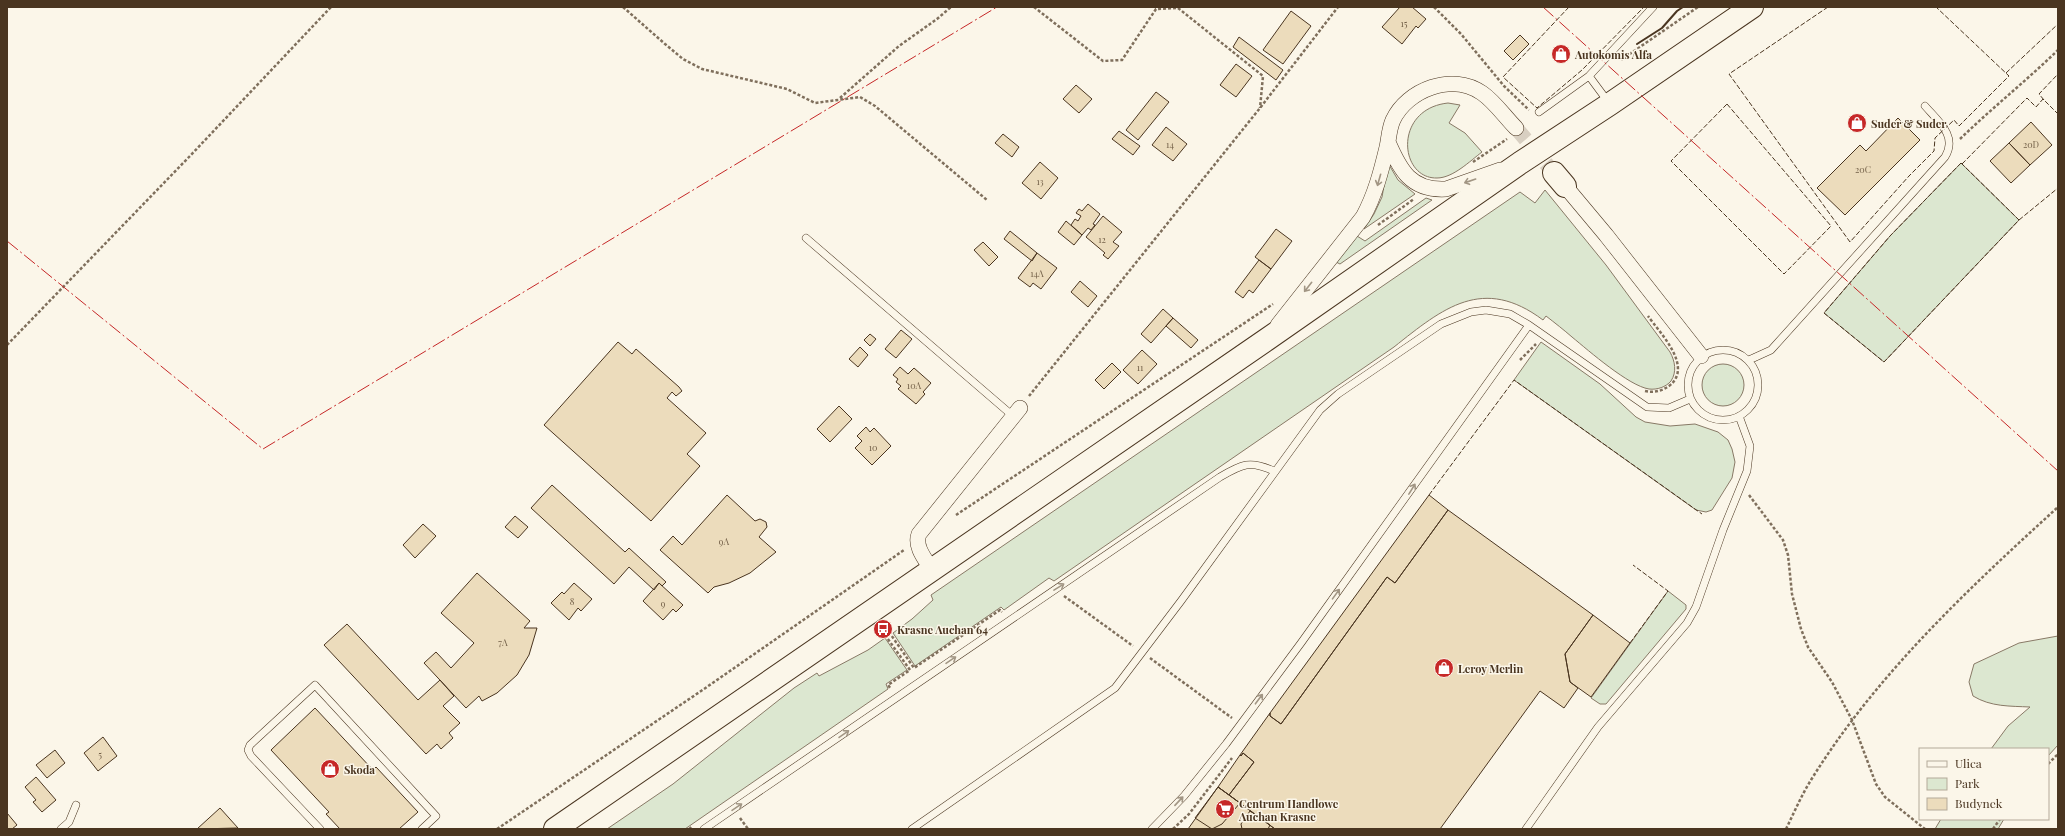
<svg xmlns="http://www.w3.org/2000/svg" width="2065" height="836" font-family="'Playfair Display',serif">
	<rect width="100%" height="100%" fill="#fbf6e9"/>
	<path fill="#dce7d0" stroke="#887966" d="M1448,103L1460,105L1449,123L1465,133L1482,152C1470,161 1453,178 1437,178C1399,179 1393,109 1448,103Z
		M1388,163L1398,180L1415,194L1364,229L1374,214L1382,197Z
		M1961,163L2019,220L1884,362L1824,313L1890,236Z
		M1545,190L1606,265L1670,352C1675,361 1677,372 1671,381C1666,387 1657,390 1649,389C1629,386 1589,351 1572,337C1564,330 1555,323 1546,316L1543,320C1483,275 1443,308 1394,347L1054,581L1049,578L1004,610L1001,607L915,666L893,633L912,619L933,600L931,595L1520,192L1535,203Z
		M1426,198L1432,200L1340,264L1336,262L1357,236L1365,241Z
		M1541,342L1600,384L1636,417L1645,422L1670,426L1695,424L1718,432L1728,440L1732,449L1735,462L1732,478L1712,510L1706,512L1696,510L1514,380Z
		M1702 385a21 21 0 1 1 42 0a21 21 0 1 1-42 0Z
		M1668,591L1686,605V609L1606,704H1600L1591,698Z
		M2058,636V745L2048,756V749H1991L2008,726L2030,707C2010,706 1991,707 1973,696L1969,682L1974,664L2019,643Z
		M885,638L907,670L886,684L888,689L685,829H607L673,784L794,688L817,673L819,676L868,650Z
		M1941,819H2004L1998,829H1935Z"/>
	<path fill="#ecdcbc" stroke="#4a3520" d="M1400,7H1412L1426,19L1418,28L1416,26L1402,44L1382,27Z
		M1291,11L1311,26L1283,64L1263,50Z
		M1520,35L1529,44L1513,60L1504,51Z
		M1239,37L1283,70L1276,80L1233,47Z
		M1236,64L1252,76L1236,97L1220,85Z
		M1076,85L1092,99L1079,113L1063,99Z
		M1156,92L1169,102L1138,140L1126,130Z
		M1898,118L1920,140L1845,215L1817,188L1860,145L1866,151Z
		M2031,122L2052,145L2030,165L2009,143Z
		M1166,127L1187,144L1173,161L1152,145Z
		M1119,131L1140,146L1133,155L1112,139Z
		M1003,134L1019,147L1012,157L995,143Z
		M2009,143L2030,165L2011,183L1990,161Z
		M1040,162L1058,178L1041,199L1022,183Z
		M1088,204L1100,214L1093,224L1095,225L1091,230L1088,228L1082,235L1071,225L1075,219L1078,221L1081,216L1076,213L1079,209L1082,211Z
		M1103,216L1122,232L1113,242L1119,246L1108,259L1103,255L1105,253L1086,237Z
		M1066,221L1082,235L1074,245L1058,232Z
		M1276,229L1292,241L1271,269L1255,257Z
		M1010,231L1037,253L1032,261L1004,239Z
		M983,242L998,257L989,266L974,250Z
		M1037,253L1057,268L1041,289L1033,283L1030,287L1018,278Z
		M1259,260L1271,269L1253,293L1249,290L1243,298L1235,292Z
		M1080,281L1097,296L1088,307L1071,292Z
		M1163,309L1173,318L1151,343L1141,334Z
		M1173,318L1198,340L1191,348L1166,326Z
		M901,330L912,339L896,358L885,349Z
		M870,334L876,339L870,346L864,340Z
		M618,342L632,354L636,349L679,387L682,391L676,396L672,392L667,398L706,433L687,454L700,466L651,521L544,425Z
		M860,347L868,355L858,367L849,359Z
		M1142,350L1157,364L1138,384L1123,370Z
		M1112,363L1121,372L1104,389L1095,380Z
		M900,367L908,374L914,368L931,383L923,392L925,394L916,404L898,389L901,386L896,382L898,379L893,375Z
		M839,406L852,419L830,442L817,429Z
		M866,427L870,432L874,428L891,446L872,465L855,448L862,441L857,436Z
		M552,485L625,552L629,548L666,582L662,586L659,583L654,590L629,567L614,584L531,508Z
		M727,495L755,521L760,519L766,522L767,527L759,537L776,552L750,573L729,583L714,587L708,593L660,550L673,536L682,545Z
		M1429,495L1448,510L1395,583L1387,577L1281,724L1270,716V713Z
		M1448,510L1593,615L1565,654L1570,682L1578,688L1564,708L1540,691L1440,829H1275L1229,795L1254,762L1243,753L1241,756L1240,755L1270,713V716L1281,724L1387,577L1395,583Z
		M515,516L528,527L518,538L505,527Z
		M423,524L436,536L415,558L403,545Z
		M477,573L530,621L524,628H537L529,655L517,675L497,693L482,701L479,696L466,708L424,663L436,652L451,668L474,643L441,613Z
		M574,583L592,599L581,611L578,608L569,620L551,603L562,592L564,594Z
		M659,583L683,605L676,612L673,609L663,620L643,601Z
		M1593,615L1630,643L1591,697L1570,682L1565,654Z
		M347,624L418,700L440,680L454,696L443,706L460,723L449,733L453,738L441,749L437,744L426,754L324,645Z
		M315,708L373,770L376,767L418,812L399,829H340L326,814L329,812L271,750Z
		M103,737L117,756L98,771L84,753Z
		M55,750L65,763L47,778L36,765Z
		M1243,753L1254,762L1229,795L1218,787L1240,755L1241,756Z
		M36,777L56,800L42,812L33,802L36,800L25,787Z
		M1218,787L1229,795L1275,829H1188Z
		M1218,787L1240,803L1222,824L1212,829L1195,818Z
		M220,808L238,828L197,829Z
		M1250,811L1270,825L1268,829H1242L1241,824Z
		M7,813L17,825L12,829H7Z"/>
	<g fill="none" stroke-linecap="round" stroke-linejoin="round">
		<path stroke="#d8cfc1" stroke-width="15" stroke-dasharray="15 8" stroke-linecap="butt" d="M1516,128L1554,173"/>
		<defs>
			<path id="lane" d="M1589,76L1609,103
				M1539,112L1589,76L1653,7
				M806,238L1013,416
				M1688 385a35 35 0 1 1 70 0a35 35 0 1 1-70 0Z
				M1749,360L1771,350L1945,157C1958,136 1938,121 1925,106
				M61,829L69,822L76,805
				M320,829L251,756L248,750L250,745L315,685L436,816L422,829
				M704,829L1220,477C1242,464 1250,460 1274,471
				M912,829L1115,688L1181,601L1320,410L1338,394L1441,324L1471,312L1486,310L1510,314L1529,325L1647,407L1669,408L1690,399
				M1152,829L1184,796L1226,744L1301,643L1529,325
				M1526,829L1598,727L1687,623L1696,607L1723,530L1747,471L1750,446L1739,416"/>
			<path id="street" d="M1388,142C1400,170 1411,191 1446,189L1500,170
				M1565,186L1606,235L1701,356
				M1278,325L1363,217C1375,195 1381,172 1387,147C1389,138 1389,129 1393,120C1407,90 1452,72 1482,93C1495,102 1505,117 1516,128
				M932,570C925,559 914,546 919,534L1020,408"/>
			<path id="primary" d="M1554,173L1565,186
				M555,829L1266,340L1520,163L1610,104L1752,7"/>
		</defs>
		<use href="#lane" stroke="#4a3520" stroke-width="8"/>
		<use href="#street" stroke="#4a3520" stroke-width="16"/>
		<use href="#primary" stroke="#4a3520" stroke-width="24"/>
		<path stroke="#7f6f5c" stroke-width="2.5" stroke-dasharray="3 2" stroke-linecap="butt" d="M623,7L665,44L683,59L702,69L787,89L815,103L860,97L875,106L987,200
			M1034,7L1103,61L1122,60L1156,9L1178,8L1263,76L1260,108
			M1434,7L1461,34L1504,86L1529,110
			M1621,60L1698,7
			M840,98L899,46L937,19L951,7
			M1960,139C1992,108 2026,81 2058,50
			M1473,162L1507,139
			M1378,225L1414,199
			M7,345L189,157L331,7
			M1520,360L1536,344
			M1645,391C1654,393 1662,391 1669,386C1694,367 1660,333 1648,316
			M1029,396L1260,108L1338,7
			M1749,495L1783,540L1788,555L1792,594L1801,629L1808,647L1832,682L1852,720L1876,784L1885,797L1925,829
			M956,515L1273,304
			M1064,596L1133,646
			M889,632L914,668L1000,610L1002,612
			M885,635L910,670L888,685L891,689
			M1150,658L1232,718
			M2048,764L2058,754
			M740,818L748,829
			M497,829L704,689L904,550
			M689,829L693,826
			M1173,829L1189,814L1232,758
			M1786,829C1794,813 1801,796 1811,780C1876,675 1967,590 2058,507
			M1993,829L2000,819"/>
		<use href="#lane" stroke="#fbf6e9" stroke-width="7"/>
		<use href="#street" stroke="#fbf6e9" stroke-width="15"/>
		<use href="#primary" stroke="#fbf6e9" stroke-width="22"/>
		<path stroke="#4a3520" stroke-width="1" stroke-dasharray="5 2" stroke-linecap="butt" d="M1569,7L1503,77L1537,108L1582,70L1644,7
			M1828,7L1729,74L1850,242L1909,176L1934,151L1935,138L1954,120L1959,126L2009,76L1936,7
			M2006,73L2058,24
			M2044,100L2039,94L2058,74
			M1727,104L1831,226L1784,274L1671,161Z
			M1961,163L2019,220L1884,362L1824,313L1890,236Z
			M1962,164L2027,98L2036,107L2043,99L2058,114
			M2019,220L2058,188
			M1429,495L1514,380L1702,514
			M1630,643L1668,591L1633,565"/>
		<path stroke="#4a3520" stroke-width="2" d="M1637,44L1662,28L1677,11L1683,7"/>
		<path stroke="#c62828" stroke-width="1" stroke-dasharray="14 3 2 3" stroke-linecap="butt" d="M1543,7L2058,471
			M7,241L263,449L997,7"/>
	</g>
	<defs><path id="oneway-shaft" d="M-6 0H5M1.5-3L5.5 0L1.5 3" fill="none" stroke-width="1.6" stroke-linecap="round" stroke-linejoin="round"/></defs>
	<g stroke="#a29684">
		<use href="#oneway-shaft" transform="translate(1379 180) rotate(106)"/>
		<use href="#oneway-shaft" transform="translate(1470 181) rotate(161)"/>
		<use href="#oneway-shaft" transform="translate(1308 287) rotate(128)"/>
		<use href="#oneway-shaft" transform="translate(1412 489) rotate(-58)"/>
		<use href="#oneway-shaft" transform="translate(1059 587) rotate(-32)"/>
		<use href="#oneway-shaft" transform="translate(1336 594) rotate(-54)"/>
		<use href="#oneway-shaft" transform="translate(951 660) rotate(-34)"/>
		<use href="#oneway-shaft" transform="translate(1259 699) rotate(-53)"/>
		<use href="#oneway-shaft" transform="translate(844 734) rotate(-35)"/>
		<use href="#oneway-shaft" transform="translate(1179 801) rotate(-47)"/>
		<use href="#oneway-shaft" transform="translate(737 807) rotate(-34)"/>
	</g>
	<defs>
		<symbol id="shop-disc" viewBox="-11 -11 22 22"><circle r="9.5" fill="#c62828" stroke="#fbf6e9"/><path d="M-5-2.5h2.3a2.7 3.5 0 0 1 5.4 0H5L5.5 6h-11ZM-1.5-2.5h3a1.5 2.3 0 0 0-3 0Z" fill="#fff"/></symbol>
		<symbol id="bus-disc" viewBox="-11 -11 22 22"><circle r="9.5" fill="#c62828" stroke="#fbf6e9"/><path d="M-5-6H5V4H4V6H2V4H-2V6H-4V4H-5ZM-3.5-4V0h7V-4ZM-3.5 1.2v1.5H-2V1.2ZM2 1.2v1.5H3.5V1.2Z" fill="#fff"/></symbol>
		<symbol id="supermarket-disc" viewBox="-11 -11 22 22"><circle r="9.5" fill="#c62828" stroke="#fbf6e9"/><path d="M-6-5.5h2.5l.6 2H6L4.5 2H-2.5L-4.4-4H-6ZM-1.5 3.2a1.3 1.3 0 1 0 .1 0ZM3 3.2a1.3 1.3 0 1 0 .1 0Z" fill="#fff"/></symbol>
	</defs>
	<g fill-rule="evenodd">
		<use href="#shop-disc" x="1550" y="43" width="22" height="22"/>
		<use href="#shop-disc" x="1846" y="112" width="22" height="22"/>
		<use href="#bus-disc" x="872" y="618" width="22" height="22"/>
		<use href="#shop-disc" x="1433" y="657" width="22" height="22"/>
		<use href="#shop-disc" x="319" y="758" width="22" height="22"/>
		<use href="#supermarket-disc" x="1214" y="798" width="22" height="22"/>
	</g>
	<g text-anchor="middle" dominant-baseline="central" stroke-width="3" stroke-linejoin="round" paint-order="stroke">
		<g font-size="9" fill="#725f47">
			<text x="1404" y="23">15</text>
			<text x="1170" y="144">14</text>
			<text x="2031" y="144">20D</text>
			<text x="1863" y="169">20C</text>
			<text x="1040" y="181">13</text>
			<text x="1102" y="239">12</text>
			<text x="1037" y="273">14A</text>
			<text x="1140" y="367">11</text>
			<text x="914" y="385">10A</text>
			<text x="873" y="447">10</text>
			<text x="724" y="541">9A</text>
			<text x="572" y="601">8</text>
			<text x="663" y="603">9</text>
			<text x="503" y="642">7A</text>
			<text x="100" y="754">5</text>
		</g>
		<g font-size="11" font-weight="bold" fill="#4a3520" stroke="#fbf6e9" text-anchor="start">
			<text x="1575" y="54">Autokomis Alfa</text>
			<text x="1871" y="123">Suder &amp; Suder</text>
			<text x="897" y="629">Krasne Auchan 64</text>
			<text x="1458" y="668">Leroy Merlin</text>
			<text x="344" y="769">Skoda</text>
			<text x="1239" y="803">Centrum Handlowe<tspan x="1239" dy="13">Auchan Krasne</tspan></text>
		</g>
	</g>
	<rect width="2065" height="836" fill="none" stroke="#4a3520" stroke-width="16"/>
	<rect x="1919" y="748" width="130" height="72" fill="#fbf6e9" stroke="#b4a999"/>
	<rect x="1927" y="761" width="20" height="6" fill="#fbf6e9" stroke="#b4a999"/>
	<text x="1955" y="768" font-size="12" fill="#4a3520">Ulica</text>
	<rect x="1927" y="778" width="20" height="12" fill="#dce7d0" stroke="#b4a999"/>
	<text x="1955" y="788" font-size="12" fill="#4a3520">Park</text>
	<rect x="1927" y="798" width="20" height="12" fill="#ecdcbc" stroke="#b4a999"/>
	<text x="1955" y="808" font-size="12" fill="#4a3520">Budynek</text>
</svg>
